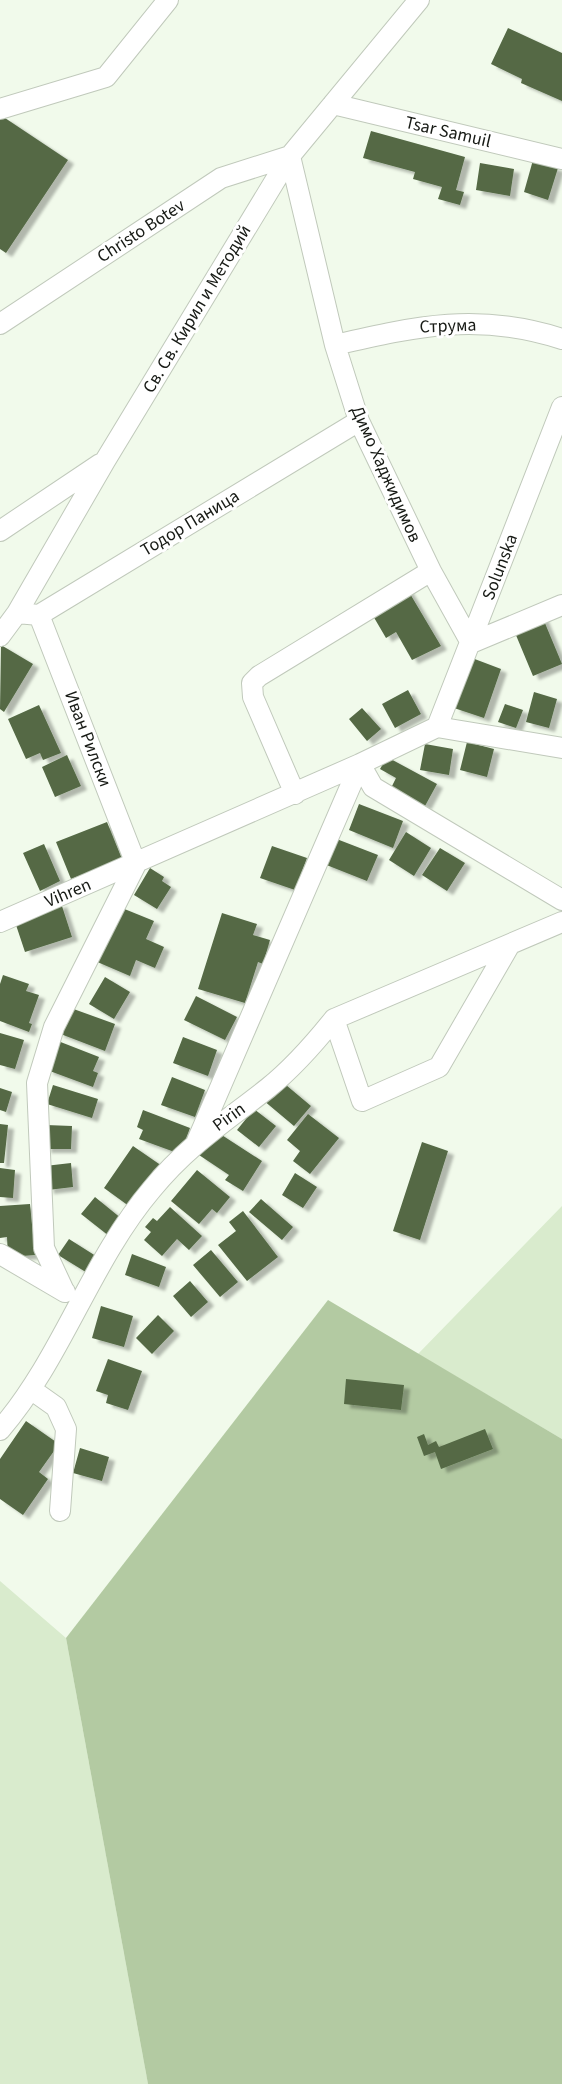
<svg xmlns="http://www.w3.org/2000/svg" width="562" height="2084" font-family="'Source Sans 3',sans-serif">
	<defs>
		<filter id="shadow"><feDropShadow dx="6" dy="4" stdDeviation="1.5" flood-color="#0004"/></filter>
	</defs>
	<rect width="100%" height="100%" fill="#f1faeb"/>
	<path fill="#d9ebcd" d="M562,1206V1439L418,1354Z
		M0,1581L66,1638L148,2084H0Z"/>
	<path fill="#b3caa2" d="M328,1300L562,1439V2084H148L66,1638Z"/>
	<path fill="#546945" filter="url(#shadow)" d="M508,28L562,53V101L521,83L522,79L491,64Z
		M5,118L68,160L6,253L0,249V119Z
		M371,131L465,157L456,190L464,192L460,205L438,199L442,187L413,179L415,172L363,158Z
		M533,160L558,168L548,200L524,192Z
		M480,163L514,169L510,196L476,190Z
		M406,587L441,646L412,660L396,632L386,638L369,609Z
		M542,616L562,664L533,676L513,628Z
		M1,645L33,664L4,712L0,709Z
		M472,658L501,669L484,718L454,708Z
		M408,690L421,714L395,728L382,704Z
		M534,692L557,699L549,728L526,722Z
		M505,704L523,710L516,728L498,722Z
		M39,705L61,753L43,760L40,753L26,759L8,719Z
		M362,708L381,729L367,741L349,719Z
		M467,742L494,749L487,777L460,770Z
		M425,744L453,749L449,775L420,770Z
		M67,755L81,786L55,797L42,767Z
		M387,757L437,784L425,806L391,788L396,778L380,769Z
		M359,804L403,821L393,848L349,830Z
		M107,822L122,859L71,879L56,842Z
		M406,832L431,848L414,876L389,860Z
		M334,838L378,855L367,881L324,864Z
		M44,844L60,881L40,891L23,853Z
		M272,846L307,858L295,890L260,878Z
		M440,848L465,863L447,891L422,875Z
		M150,868L164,877L162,881L171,887L157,909L134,895Z
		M61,903L72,937L25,952L14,919Z
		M122,908L154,921L146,939L164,947L155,968L136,960L130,976L95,961L102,945L106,946Z
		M222,913L257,924L253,935L270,940L263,964L258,962L245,1003L198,989Z
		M3,975L29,984L26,991L39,995L29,1023L32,1024L29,1032L0,1021V984Z
		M105,977L130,992L114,1019L89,1004Z
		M196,996L237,1017L225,1040L184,1020Z
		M68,1007L115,1024L105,1051L58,1033Z
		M0,1033L24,1040L15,1069L0,1065Z
		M183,1037L217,1050L208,1076L173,1063Z
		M58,1041L99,1057L93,1071L98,1073L93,1087L47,1070Z
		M172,1077L205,1090L195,1117L161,1105Z
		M280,1080L311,1106L294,1126L263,1100Z
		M53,1085L98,1099L92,1118L47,1104Z
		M0,1088L12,1092L6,1112L0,1110Z
		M254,1109L276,1126L259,1147L237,1130Z
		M143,1110L190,1128L180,1154L139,1139L143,1130L137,1127Z
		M308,1114L339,1138L310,1174L293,1161L300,1151L287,1140Z
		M0,1124L8,1125L4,1163H0Z
		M46,1125L72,1126L71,1149H45Z
		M214,1130L262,1161L243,1191L225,1180L229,1175L199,1155Z
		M422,1142L448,1151L420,1240L393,1231Z
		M133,1146L162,1166L133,1209L104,1188Z
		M71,1163L73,1187L48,1190L45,1166Z
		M0,1168L15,1170L13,1198L0,1197Z
		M197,1170L230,1197L217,1213L212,1209L199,1224L171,1201Z
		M295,1173L317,1187L303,1208L282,1195Z
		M95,1197L122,1219L109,1236L81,1214Z
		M261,1199L293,1227L282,1240L249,1212Z
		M30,1204L35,1255L8,1257L7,1237L0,1238V1206Z
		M170,1207L202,1236L189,1250L177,1239L162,1256L144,1240L151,1232L145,1227L153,1218L157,1221Z
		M243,1211L278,1257L247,1281L218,1245L236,1231L229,1222Z
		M69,1239L99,1258L89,1274L58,1255Z
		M211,1250L238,1282L220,1297L193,1265Z
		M132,1254L166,1267L159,1287L125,1275Z
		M190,1281L208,1302L191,1317L173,1296Z
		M101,1306L133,1316L124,1347L92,1338Z
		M158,1315L174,1331L152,1354L136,1338Z
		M108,1359L142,1371L128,1410L106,1403L108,1395L96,1391Z
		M346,1379L404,1385L401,1410L344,1404Z
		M26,1421L59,1444L39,1472L48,1479L23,1515L0,1499V1459Z
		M485,1429L493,1449L441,1469L435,1452L424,1456L417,1437L424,1434L428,1445L436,1441L439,1447Z
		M80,1448L109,1457L102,1481L73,1473Z"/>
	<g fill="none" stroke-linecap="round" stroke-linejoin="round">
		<defs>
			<path id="minor" d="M333,104L562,159
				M0,109L106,77L168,0
				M0,324L221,178L290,156L335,345L359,421L431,571L471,643L562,605
				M335,345C417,326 479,312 562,339
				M0,531L100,464
				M17,613L39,615L359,421
				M39,615L136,864
				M0,636L17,613L105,461L290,156L419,0
				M437,727L562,407
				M437,727L360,764L373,787L562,900
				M437,727L562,748
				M295,794L253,697L252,683L259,676L431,571
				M0,922L360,764L197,1141
				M334,1019L362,1101L439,1067L509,946
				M0,1254L65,1292
				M64,1291L44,1248L37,1083L54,1027L136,864
				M32,1390L56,1407L66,1429L60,1511
				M0,1430C63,1357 90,1262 152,1189C188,1145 225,1122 268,1088C293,1068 314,1044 334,1019L562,922"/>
		</defs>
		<use href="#minor" stroke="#c0c9bb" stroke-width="22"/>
		<use href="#minor" stroke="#fff" stroke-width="20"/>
	</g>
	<g text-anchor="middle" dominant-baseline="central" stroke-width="6" stroke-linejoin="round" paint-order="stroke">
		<g font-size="18" fill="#171a15" stroke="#fff">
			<text transform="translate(448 132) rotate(13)">Tsar Samuil</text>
			<text transform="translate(141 231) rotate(-33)">Christo Botev</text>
			<text transform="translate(197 309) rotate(-59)">Св. Св. Кирил и Методий</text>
			<text transform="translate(448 326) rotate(-2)">Струма</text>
			<text transform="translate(386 474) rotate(66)">Димо Хаджидимов</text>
			<text transform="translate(190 523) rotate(-31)">Тодор Паница</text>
			<text transform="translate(500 567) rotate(-69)">Solunska</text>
			<text transform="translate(88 739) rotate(69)">Иван Рилски</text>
			<text transform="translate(68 893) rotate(-23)">Vihren</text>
			<text transform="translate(229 1117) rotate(-36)">Pirin</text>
		</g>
	</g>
</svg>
